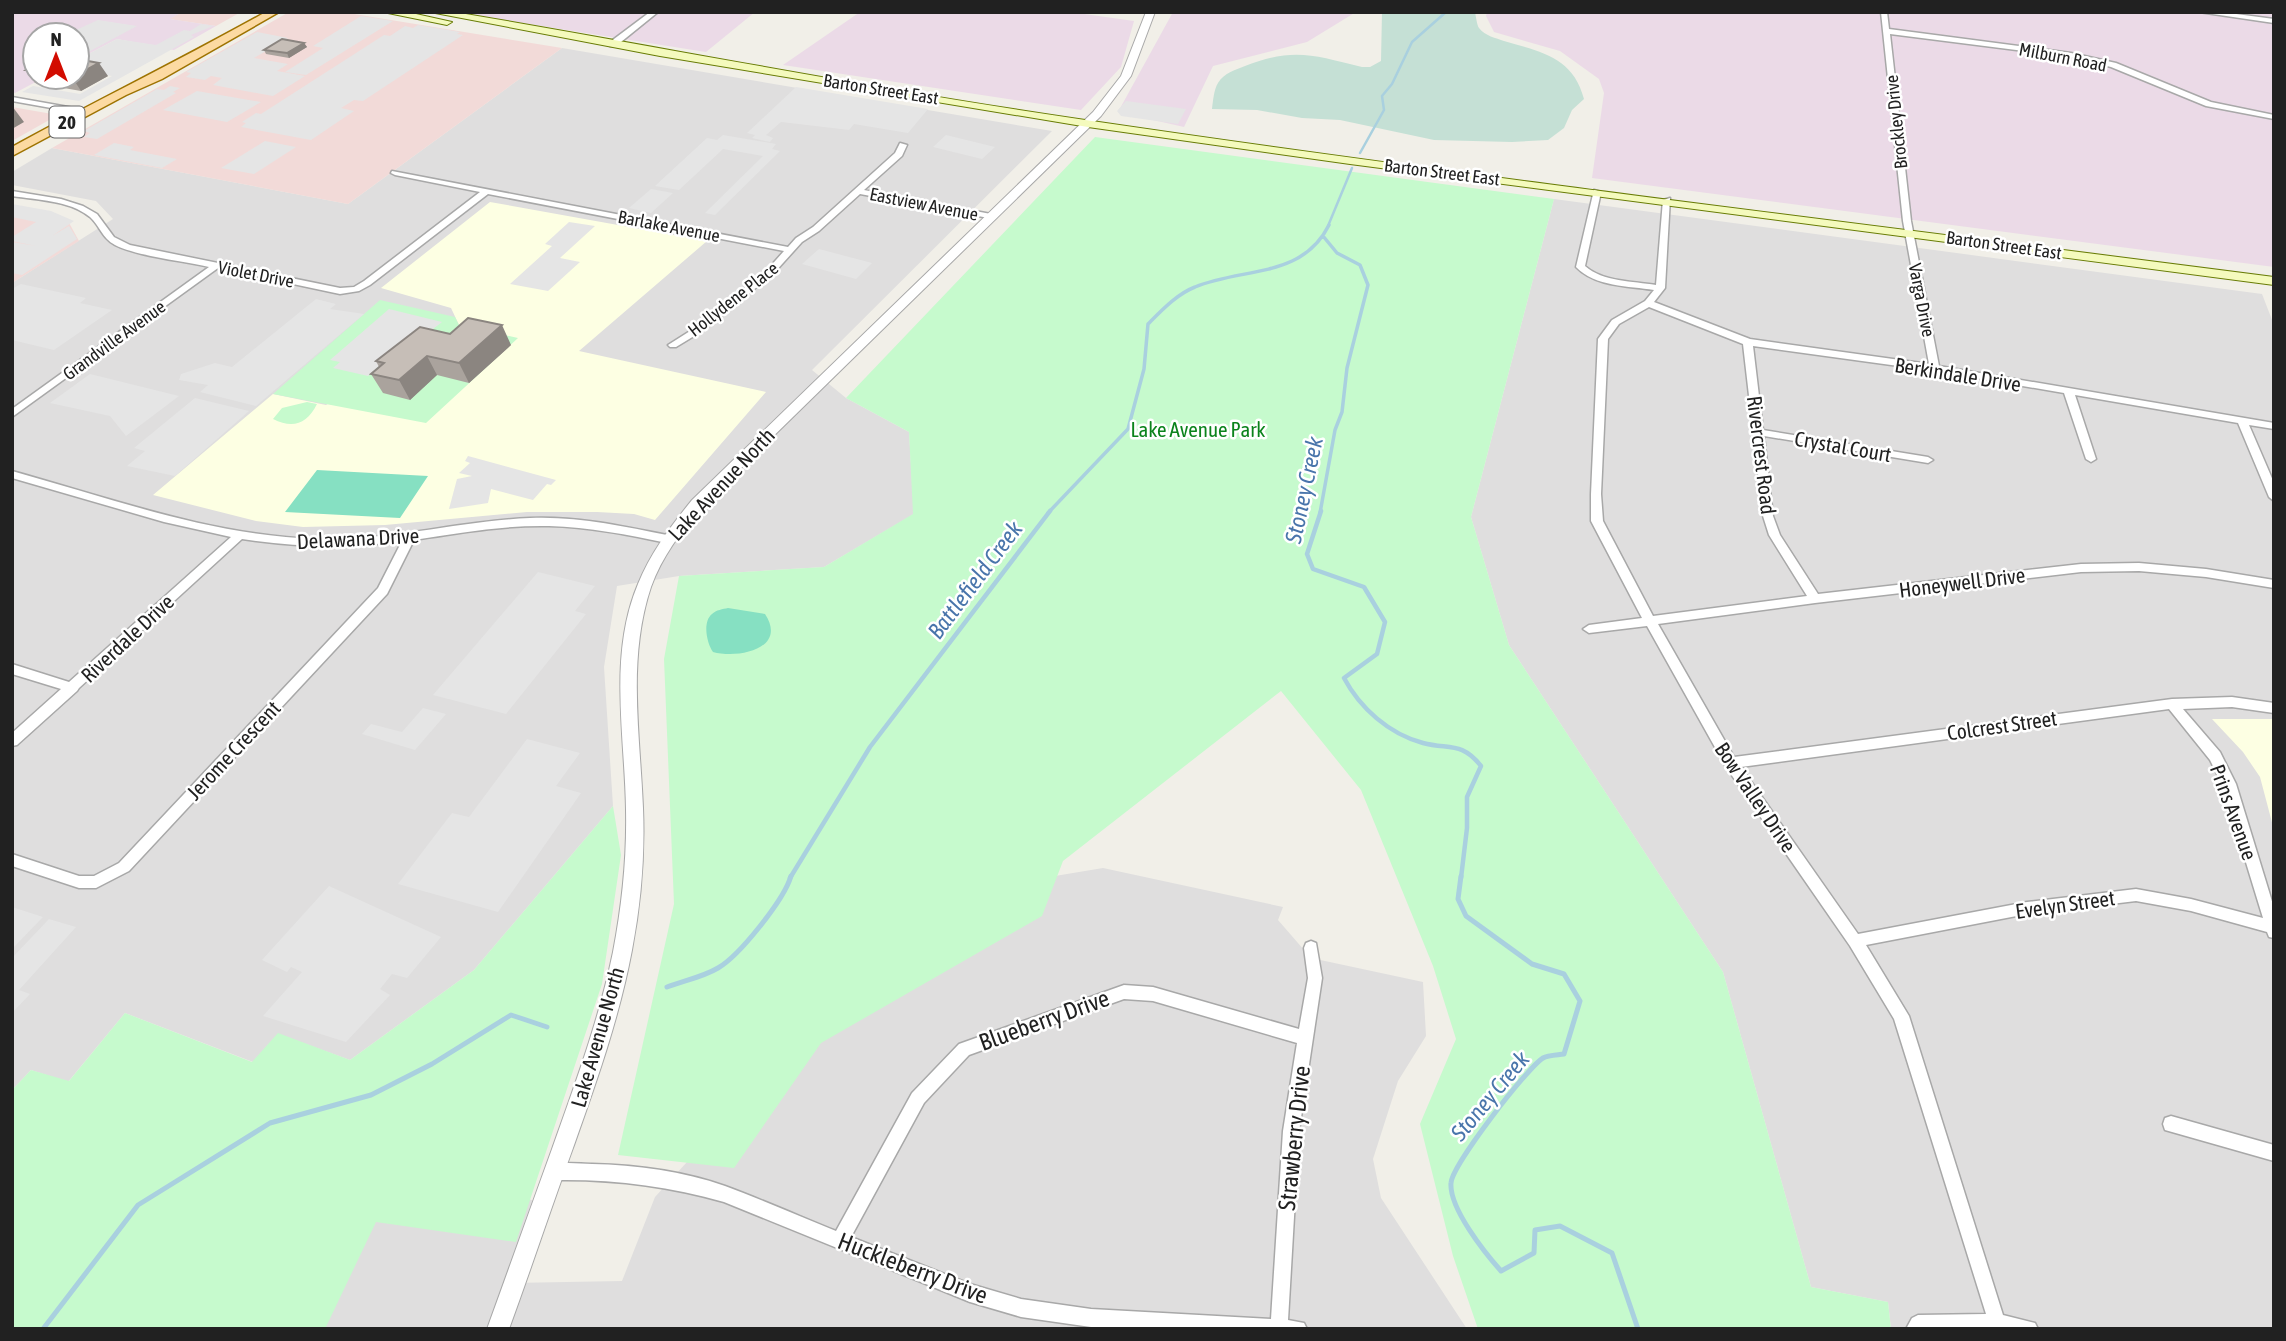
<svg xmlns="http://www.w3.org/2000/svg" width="2286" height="1341" font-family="'Asap Condensed',sans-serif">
	<rect width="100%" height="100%" fill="#f1efe8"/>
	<path fill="#dfdede" d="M562,48L1052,131L812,370L846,398L909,432L914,514L824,567L679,576L617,586L604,667L613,806L474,970L350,1060L278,1034L253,1062L125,1013L68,1082L31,1070L12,1090V283L113,219L96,201L12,185V172L52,148L348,204Z
		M1554,199L2262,294L2274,325V1329H1891L1888,1302L1811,1287L1723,972L1509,645L1471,517Z
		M1103,868L1283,907L1278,920L1311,958L1423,982L1426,1036L1398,1081L1373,1159L1381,1198L1467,1329H302L374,1200L515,1193L543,1205L511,1283L622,1281L655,1197L868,964L1037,879Z"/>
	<path fill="#f2dad8" d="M182,12H241L216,26L169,19Z
		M289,12H342L562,48L348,204L52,148Z
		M12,107L58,115L12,141Z
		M12,206L67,219L79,241L12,283Z"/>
	<path fill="#ebdae7" d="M12,12H182L170,19L216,26L174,50L117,39L77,60V35H35V77H45L15,93L12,92Z
		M452,12H755L706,52Z
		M860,12H1070L1134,21L1121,67L1081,110L783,65Z
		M1173,12H1356L1307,42L1213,66L1184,127L1118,112Z
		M1487,12H2274V267L1592,178L1604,93L1599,79L1560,51L1494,32L1486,16Z"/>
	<path fill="#fdffe3" d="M490,202L707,241L579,351L766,392L655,520L634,514L597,512H527L385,525L303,527L256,521L153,495L273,394L326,405L459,325L451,308L381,288Z
		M2212,719H2274V830L2260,777L2243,752Z"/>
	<path fill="#c5e0d5" d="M1382,12H1475C1476,17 1477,25 1479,28C1485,36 1496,38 1504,41C1542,52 1573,57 1584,99L1572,110L1564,128L1548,140L1512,142L1434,140L1340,120L1302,118L1257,110L1212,109C1213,101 1214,89 1218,83C1224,73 1235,70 1245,66C1294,47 1313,55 1362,67H1370L1381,61Z"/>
	<path fill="#c6facd" d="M1095,137L1554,199L1471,517L1509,645L1723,972L1811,1287L1888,1302L1891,1329H1478L1453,1256L1420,1124L1456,1039L1433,966L1361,790L1281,691L1063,861L1042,916L821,1043L734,1168L618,1155L674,904L664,659L679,576L824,567L913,514L909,432L846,398Z
		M380,300L455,317L459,325L518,338L426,423L273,394Z
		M307,402L317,404C307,424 293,429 273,419L282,408Z
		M613,806L621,855L602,984L516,1242L376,1222L325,1329H12V1090L31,1070L69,1081L125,1013L252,1062L278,1033L350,1060L474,970Z"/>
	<path fill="#86e0c2" d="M317,470L428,476L400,518L285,512Z
		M728,608L765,614C788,649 738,659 713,652C707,644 702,622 712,614C716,610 723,609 728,608Z"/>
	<path fill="#e5e5e5" d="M361,16L393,21L306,75L285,72L323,48L313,46Z
		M98,20L137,26L77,58V35H65Z
		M201,24L213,26L191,35L194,37L79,101L22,92L33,86L80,94L112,76L77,70V60L117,39L156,45L184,30L190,31Z
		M418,25L460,32L457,34L463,35L363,101L354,100L341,108L354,111L311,140L241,127L246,123L242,122L256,113L261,114L384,35L390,36L405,26L413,28Z
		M257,32L288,38L254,58L288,64L277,71L305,76L273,96L213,85L222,78L211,76L205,80L186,77L191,73L186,72Z
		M170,86L180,88L173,92L176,93L97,139L84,137L90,133L84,131L157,89L164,90Z
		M796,87L928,109L908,133L854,124L849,130L781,122L766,135L773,138L770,142L752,138L755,135L747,133Z
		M197,91L261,102L227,122L163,110Z
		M1126,101L1186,109L1178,124L1121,116L1117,111Z
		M723,135L776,144L772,149L780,151L715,215L705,213L763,156L723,149L679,190L655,186L707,138L717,140Z
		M946,135L995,147L982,159L933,147Z
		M265,141L296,147L254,174L221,168Z
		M114,143L134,147L130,150L177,159L162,168L94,155Z
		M651,189L673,193L651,213L629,208Z
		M12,204L51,211L74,221L52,236L69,226L77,239L22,275L12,273V242L36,246L12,241V237L36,222L12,217Z
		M569,222L595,226L560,258L580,262L548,291L510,284L552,246L545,244Z
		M819,249L872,263L856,279L802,264Z
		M21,284L86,298L80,303L112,310L54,350L12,340V289Z
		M316,299L336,304L330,309L364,314L256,406L200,392L208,385L179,380L181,374L215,363L232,367Z
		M389,309L442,322L388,364L378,367L368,376L333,368L340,362L330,360Z
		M90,374L179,396L126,436L110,416L50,403Z
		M195,398L249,411L175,476L127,466L145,451L134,448Z
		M468,456L556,480L551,485L547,484L533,500L491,489L488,503L449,509L457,479L472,476L459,473L470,463L465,461Z
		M538,572L595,586L575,611L586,614L506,714L433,695Z
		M423,708L446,714L415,750L362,734L371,724L402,732Z
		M527,739L580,753L556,786L581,793L498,912L398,884L452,813L469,817Z
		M329,886L441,937L407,978L392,974L380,989L390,995L346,1042L263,1016L302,972L291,967L287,972L262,960Z
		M12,907L43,917L12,949Z
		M49,919L76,927L19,990L30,994L12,1013V958Z"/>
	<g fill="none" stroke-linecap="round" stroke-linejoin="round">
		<path stroke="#a9d0df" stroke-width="2.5" d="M1360,153L1384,110L1382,96L1392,84L1412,42L1446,12
			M1328,226L1352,168"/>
		<path stroke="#a9d0df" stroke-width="3.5" d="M1048,513L1128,429L1144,369L1148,324C1162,310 1177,294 1195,287C1243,267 1302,279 1329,225
			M1320,513L1335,430L1342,412L1347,368L1368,285L1360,265L1337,253L1323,236"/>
		<path stroke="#a9d0df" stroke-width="4.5" d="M1321,511L1307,554L1313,569L1364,587L1385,622L1377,654L1344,678C1360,708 1389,734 1423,743C1449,750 1461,741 1481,766L1467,797V828L1461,878
			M790,878L870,747L1050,511"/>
		<path stroke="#a9d0df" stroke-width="5" d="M1461,876L1458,899L1466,916L1532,964L1564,974L1580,1001L1564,1054C1558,1055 1548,1055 1543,1058C1527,1068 1452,1165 1451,1183C1449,1208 1485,1253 1501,1271L1534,1253L1535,1230L1560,1226L1612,1253L1638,1329
			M667,987C683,981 703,977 718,968C739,956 784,900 791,876
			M43,1329L138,1205L270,1123L371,1095L432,1064L511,1015L547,1027"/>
		<defs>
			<path id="minor" d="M650,12H658L616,46H610V42Z
				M1881,12H1887L1889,29L2071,53L2116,63L2211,102L2274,115V119L2206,106L2111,67L2071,57L1890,34L1911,221L1939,366L2274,423V429L2249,425L2274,483V501L2269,497L2238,423L2075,395L2096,459L2091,462L2086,459L2064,393L1935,371L1753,346L1763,430L1928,457L1933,460L1928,463L1764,436L1773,516L1780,535L1818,594L2081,564L2139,563L2206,569L2274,580V588L2206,577L2139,571L2081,572L1815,603L1658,624L1734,757L2172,699L2232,697L2274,703V713L2232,707L2183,709L2220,752L2236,784L2274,908V938L2269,937L2267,932L2191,911L2136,901L2027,914L1866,945L1909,1016L2003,1315L2035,1323L2038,1329H1906L1912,1318L1918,1315L1986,1314L1894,1019L1850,946L1726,767L1647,626L1589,633L1583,629L1589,625L1642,618L1591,521V494L1598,339L1612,320L1645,301L1654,290C1629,286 1595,287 1576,267L1594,190L1601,192L1585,266C1603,282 1633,281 1656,285L1663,200L1670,198L1665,288L1654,302L1750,339L1929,364L1903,221ZM1649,307L1743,344L1763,516L1769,535L1807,596L1653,616L1603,521L1601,494L1608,339L1619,324ZM2169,709L2210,760L2222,784L2263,918L2191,899L2136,889L2027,902L1858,934L1741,767Z
				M2199,12H2221L2274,19V23Z
				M12,97L85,110L89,112L85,114L12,101Z
				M900,143L907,145L902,156L864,190L991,214L994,215V219L860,194L819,231L802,242L774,273L704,330L676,347H670L668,345L698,326L768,269L784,251L488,194L370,285L359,291L340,294L218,268L12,417V409L209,267C184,261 136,256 115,245C102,238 100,226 90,217C69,200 37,200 12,196V191L61,199L83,206L97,214L114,237L130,245L340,288L354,287L364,281L480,192L395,175L391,173L392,171L788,247L796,238L813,227L895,153Z
				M12,471C113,499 213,536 318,539C389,541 459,521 530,518C576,516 622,526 667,535L673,539L667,543C628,535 589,527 549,526C504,525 459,533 414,540L387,594L129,871L96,888H79L12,866V854L79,876H94L119,863L378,588L402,541C348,549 296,547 242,539L79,688L77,691L17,745L12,746V733L61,689L12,674V664L69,682L231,537L164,522L12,478Z
				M1311,941L1316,943L1322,978L1299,1131L1288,1320L1304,1323L1307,1329H1128L1091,1327L1021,1317L970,1302L724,1202C668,1186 613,1179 555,1180L549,1178L547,1172L549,1166C562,1161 579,1164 592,1164C636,1165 683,1171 725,1186C763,1200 799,1216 836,1231L912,1093L959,1044L1124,985L1153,987L1299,1029L1308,978L1304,948L1306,943ZM1124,999L1153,1001L1297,1043L1283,1131L1271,1319L1091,1309L1021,1299L970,1284L851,1237L924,1103L969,1055Z
				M2171,1116L2274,1145V1161L2165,1130L2163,1124L2165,1118Z"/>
			<path id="tertiary" d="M1146,12H1155L1131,76L1101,116L702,506C682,531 662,556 651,587C627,659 640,734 643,808C645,856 641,903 632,950C619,1019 596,1083 573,1148C551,1208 531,1269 509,1329H487C509,1269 530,1209 552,1149C575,1084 599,1020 613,952C622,905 627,858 626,810C625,736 608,655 638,584C651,552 671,526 692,500L1093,112L1121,76Z"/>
			<path id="secondary" d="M383,12H407L452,22L447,25Z
				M430,12H454C667,48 878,90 1092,121C1485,179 1880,226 2274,277V285L1350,164L1088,127L660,56Z"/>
			<path id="primary" d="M266,12H279L162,79L126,95L12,156V147C96,101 182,59 266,12Z"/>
		</defs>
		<use href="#minor" stroke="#a8a8a8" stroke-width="3"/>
		<use href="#tertiary" stroke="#a8a8a8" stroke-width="2"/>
		<use href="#secondary" stroke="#687c05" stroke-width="2"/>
		<use href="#primary" stroke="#9e7300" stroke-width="3"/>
		<use href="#minor" fill="#fff" fill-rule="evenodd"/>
		<use href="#tertiary" fill="#fff" fill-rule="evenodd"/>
		<use href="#secondary" fill="#f4fabd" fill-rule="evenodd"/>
		<use href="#primary" fill="#fcdaa2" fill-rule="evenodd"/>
	</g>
	<path fill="#aaa39d" d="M304,43L307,47L289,58L266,54L264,50Z
		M35,65V77L108,76L81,91L35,83L26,70Z
		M450,334L511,345L469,383L437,375L410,400L383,393L371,374L379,367L376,361Z"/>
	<path fill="#8b8580" d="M304,43L307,47L289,58L287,53Z
		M99,63L108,76L81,91L72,77H77V75Z
		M12,106L24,122L12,129Z
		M502,325L511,345L469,383L459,363Z
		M427,356L437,375L410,400L399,380Z"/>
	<path fill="#c6beb7" stroke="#8b8580" stroke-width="2" d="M282,39L304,43L287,53L264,50Z
		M77,59L99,63L77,75Z
		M35,65V71L26,70Z
		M468,318L502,325L459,363L427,356L399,380L371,374L384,363L376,361L420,327L450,334Z"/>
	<g text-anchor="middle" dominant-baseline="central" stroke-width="5" stroke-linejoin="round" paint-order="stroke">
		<g font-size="18" fill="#212121" stroke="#fff">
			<text transform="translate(2063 57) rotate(11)">Milburn Road</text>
			<text transform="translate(881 89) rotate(9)">Barton Street East</text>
			<text transform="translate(1896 122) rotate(-96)">Brockley Drive</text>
			<text transform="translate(1442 172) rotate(7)">Barton Street East</text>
			<text transform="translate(924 204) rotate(11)">Eastview Avenue</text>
			<text transform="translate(669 226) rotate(11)">Barlake Avenue</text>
			<text transform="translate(2004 245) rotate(8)">Barton Street East</text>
			<text transform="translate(256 274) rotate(11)">Violet Drive</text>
			<text transform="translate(733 299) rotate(-38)">Hollydene Place</text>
			<text transform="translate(1922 300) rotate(79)">Varga Drive</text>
			<text transform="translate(114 340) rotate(-36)">Grandville Avenue</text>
		</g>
		<rect fill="#fff" stroke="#646464" stroke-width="2" x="49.5" y="106.5" width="35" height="31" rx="5"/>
		<g font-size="19" font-weight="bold" fill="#212121">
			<text x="67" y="122">20</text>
		</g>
		<g font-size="21" fill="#212121" stroke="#fff">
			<text transform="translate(1958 374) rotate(9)">Berkindale Drive</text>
			<text transform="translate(1843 446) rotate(10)">Crystal Court</text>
			<text transform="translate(1762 455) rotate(83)">Rivercrest Road</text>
			<text transform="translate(721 484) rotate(-47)">Lake Avenue North</text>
			<text transform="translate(358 538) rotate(-3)">Delawana Drive</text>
			<text transform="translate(1962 582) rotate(-7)">Honeywell Drive</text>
			<text transform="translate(127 638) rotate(-43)">Riverdale Drive</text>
			<text transform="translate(2002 725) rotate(-8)">Colcrest Street</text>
			<text transform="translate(233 750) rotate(-47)">Jerome Crescent</text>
			<text transform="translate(1756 797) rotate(56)">Bow Valley Drive</text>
			<text transform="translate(2234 812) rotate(70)">Prins Avenue</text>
			<text transform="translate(2065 904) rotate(-8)">Evelyn Street</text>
			<text transform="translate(597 1037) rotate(-74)">Lake Avenue North</text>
		</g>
		<g font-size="21" fill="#0b831c" stroke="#fff">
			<text x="1198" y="429">Lake Avenue Park</text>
		</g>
		<g font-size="23" font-style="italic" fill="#4975ab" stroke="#fff">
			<text transform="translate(1304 490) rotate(-78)">Stoney Creek</text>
			<text transform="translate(975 580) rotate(-53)">Battlefield Creek</text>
			<text transform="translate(1490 1096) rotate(-50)">Stoney Creek</text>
		</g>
		<g font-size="24" fill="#212121" stroke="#fff">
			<text transform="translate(1044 1020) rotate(-20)">Blueberry Drive</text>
			<text transform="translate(1294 1138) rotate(-84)">Strawberry Drive</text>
			<text transform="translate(913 1268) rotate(21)">Huckleberry Drive</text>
		</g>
	</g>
	<rect width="2286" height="1341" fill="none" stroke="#212121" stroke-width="28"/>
	<g transform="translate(56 56)"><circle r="33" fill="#ffffff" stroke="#a6a6a6" stroke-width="2"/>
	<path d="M0-5L12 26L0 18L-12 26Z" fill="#d20c00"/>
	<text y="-10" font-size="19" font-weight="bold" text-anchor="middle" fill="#212121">N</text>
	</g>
</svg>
